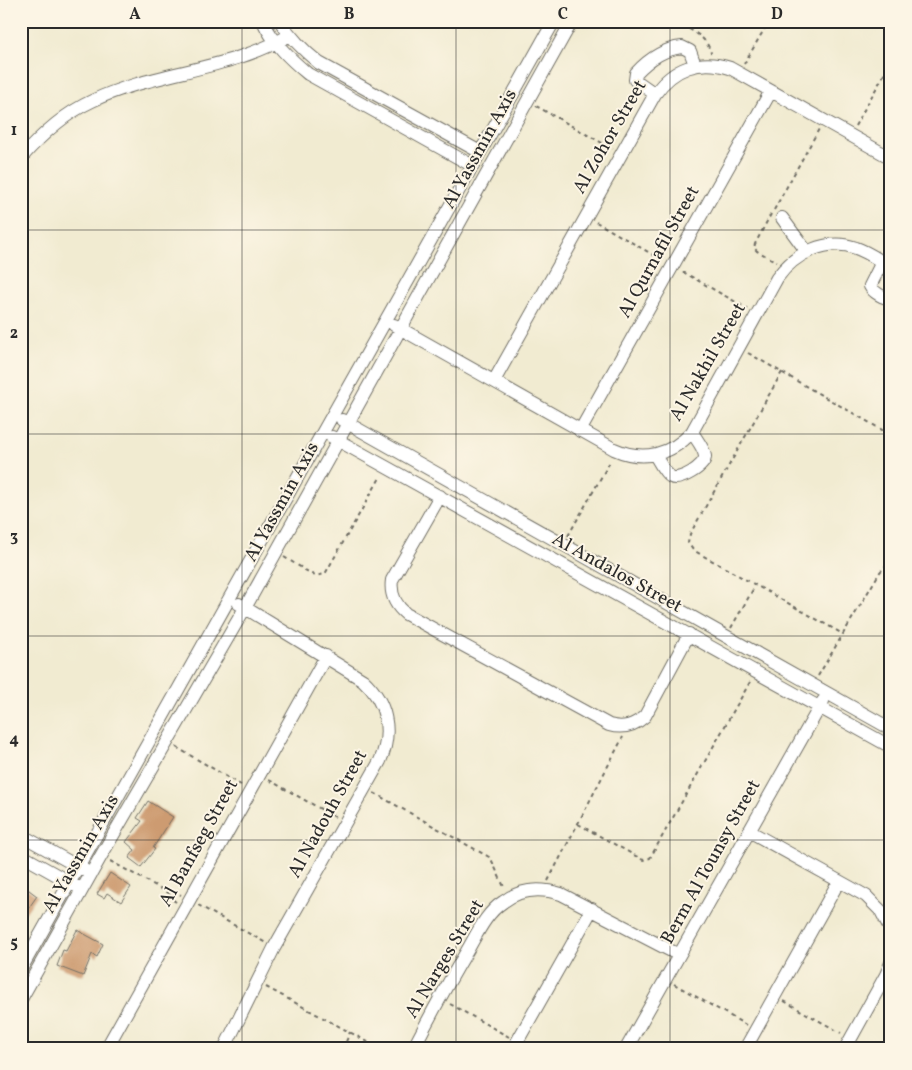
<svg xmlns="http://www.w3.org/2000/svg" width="912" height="1070" font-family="Vollkorn,serif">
	<rect width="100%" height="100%" fill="#fcf5e5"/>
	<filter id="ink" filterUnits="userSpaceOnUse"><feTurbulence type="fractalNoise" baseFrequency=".02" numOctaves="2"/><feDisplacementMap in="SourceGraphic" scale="10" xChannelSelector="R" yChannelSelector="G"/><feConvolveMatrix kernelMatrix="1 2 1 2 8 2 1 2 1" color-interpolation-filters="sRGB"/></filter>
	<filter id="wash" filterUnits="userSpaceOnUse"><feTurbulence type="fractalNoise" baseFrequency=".0096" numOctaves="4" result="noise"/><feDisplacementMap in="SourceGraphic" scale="20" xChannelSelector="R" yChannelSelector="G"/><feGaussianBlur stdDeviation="1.12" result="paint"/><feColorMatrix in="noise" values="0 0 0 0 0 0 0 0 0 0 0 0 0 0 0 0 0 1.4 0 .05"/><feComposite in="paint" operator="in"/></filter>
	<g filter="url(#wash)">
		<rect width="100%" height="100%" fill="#f1ebd1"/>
		<g id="blocks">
			<path fill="#cd9b71" d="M148,801L173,817L153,848L155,849L141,867L129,858L135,850L126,842L142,821L137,818Z
				M110,873L131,887L121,902L107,893L104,898L97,894Z
				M21,884L37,896L21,919Z
				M77,930L103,944L97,957L92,954L83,976L57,966L63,950L66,951Z"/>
		</g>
	</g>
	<g filter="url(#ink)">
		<use href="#blocks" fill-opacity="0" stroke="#706e65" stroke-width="1"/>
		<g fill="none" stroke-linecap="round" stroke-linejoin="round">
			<defs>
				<path id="minor" d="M263,21C273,43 290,59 308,74L473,166
					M280,21C291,38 304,51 319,63L480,152
					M655,94L635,80L636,73C648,60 663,49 682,47L690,51L695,65
					M21,158C41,135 64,114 92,101C154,71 229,71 290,35
					M782,218L807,252
					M882,262L870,286C873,292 884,299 891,298
					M394,325L614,449C643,462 671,455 692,432L777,278C794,254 826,237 856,248C868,252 880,261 891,267
					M494,381L655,94C673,68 700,58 730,68L891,158
					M342,420L891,729
					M580,431L771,91
					M332,437L891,747
					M655,455C659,461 664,473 671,477C679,482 706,466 705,456C704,448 696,439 692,432
					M440,496L392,580C390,594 395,605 406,614L609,725C623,729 634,726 645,716L689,634
					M749,831L866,896L881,911L891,930
					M21,835L86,871
					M21,855L78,887
					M21,969L554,21
					M21,999L101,856L245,608L572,21
					M106,1049L326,656
					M224,1049L274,948L380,761C393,732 387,702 363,680L239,604
					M413,1049C430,1016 448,983 467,951C477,934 486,913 503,902C520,889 541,888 561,894L679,955
					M513,1049L592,909
					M626,1049L823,701
					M745,1049L839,881
					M845,1049L886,975L891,963"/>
			</defs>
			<use href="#minor" stroke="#706e65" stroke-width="14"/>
			<path stroke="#706e65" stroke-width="2" stroke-dasharray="4 4" stroke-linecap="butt" d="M675,21C690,30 706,35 711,53
				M744,64L769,21
				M536,106L613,149
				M855,126L891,62
				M774,210L819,129
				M771,214L755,244L754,248L757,251L777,262
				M596,222L664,261
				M683,272L748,309
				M748,353L891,435
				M782,372L690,534L688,543L693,550L843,634
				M568,536L611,460
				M284,557L315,576L325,574L381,476
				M731,628L755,586
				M818,676L880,572L891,560
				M176,747L241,785
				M269,780L335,817
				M374,793L489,857L492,861L505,889
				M578,824L643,860L650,858L750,682
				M110,861L169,893
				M548,881L623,737
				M176,902L169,897L170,893L173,891L181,895
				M198,905L266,943
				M674,984L746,1025
				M266,987L381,1049
				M784,1001L841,1033
				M450,1004L509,1037
				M860,1044L869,1049
				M343,1049L350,1032"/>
			<use href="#minor" stroke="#fff" stroke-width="12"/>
		</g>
	</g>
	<path fill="none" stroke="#2b2b2b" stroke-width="1" stroke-opacity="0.55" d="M242,21V1049M456,21V1049M670,21V1049M21,230H891M21,434H891M21,636H891M21,840H891"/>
	<g text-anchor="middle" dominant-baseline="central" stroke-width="4" stroke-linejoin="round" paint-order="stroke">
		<g font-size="19" fill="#2b2b2b" stroke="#fcf5e5">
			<text transform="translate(610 137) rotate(-60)">Al Zohor Street</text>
			<text transform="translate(480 149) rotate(-61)">Al Yassmin Axis</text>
			<text transform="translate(659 252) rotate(-61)">Al Qurnafil Street</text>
			<text transform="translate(708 362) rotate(-60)">Al Nakhil Street</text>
			<text transform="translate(282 502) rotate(-61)">Al Yassmin Axis</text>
			<text transform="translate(617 573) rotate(29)">Al Andalos Street</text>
			<text transform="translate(328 814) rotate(-61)">Al Nadouh Street</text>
			<text transform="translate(199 843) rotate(-61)">Al Banfseg Street</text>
			<text transform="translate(81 854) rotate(-60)">Al Yassmin Axis</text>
			<text transform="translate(711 862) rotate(-61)">Berm Al Tounsy Street</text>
			<text transform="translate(445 959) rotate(-59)">Al Narges Street</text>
		</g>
	</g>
	<rect width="912" height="1070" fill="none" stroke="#fcf5e5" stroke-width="55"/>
	<rect x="28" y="28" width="856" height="1014" fill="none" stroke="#2b2b2b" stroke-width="2"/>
	<g font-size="16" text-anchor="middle" font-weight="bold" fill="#2b2b2b">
		<text x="135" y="19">A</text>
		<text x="349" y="19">B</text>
		<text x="563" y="19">C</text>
		<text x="777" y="19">D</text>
		<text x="14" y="135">1</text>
		<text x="14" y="338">2</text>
		<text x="14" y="541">3</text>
		<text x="14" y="744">4</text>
		<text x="14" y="947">5</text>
	</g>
</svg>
